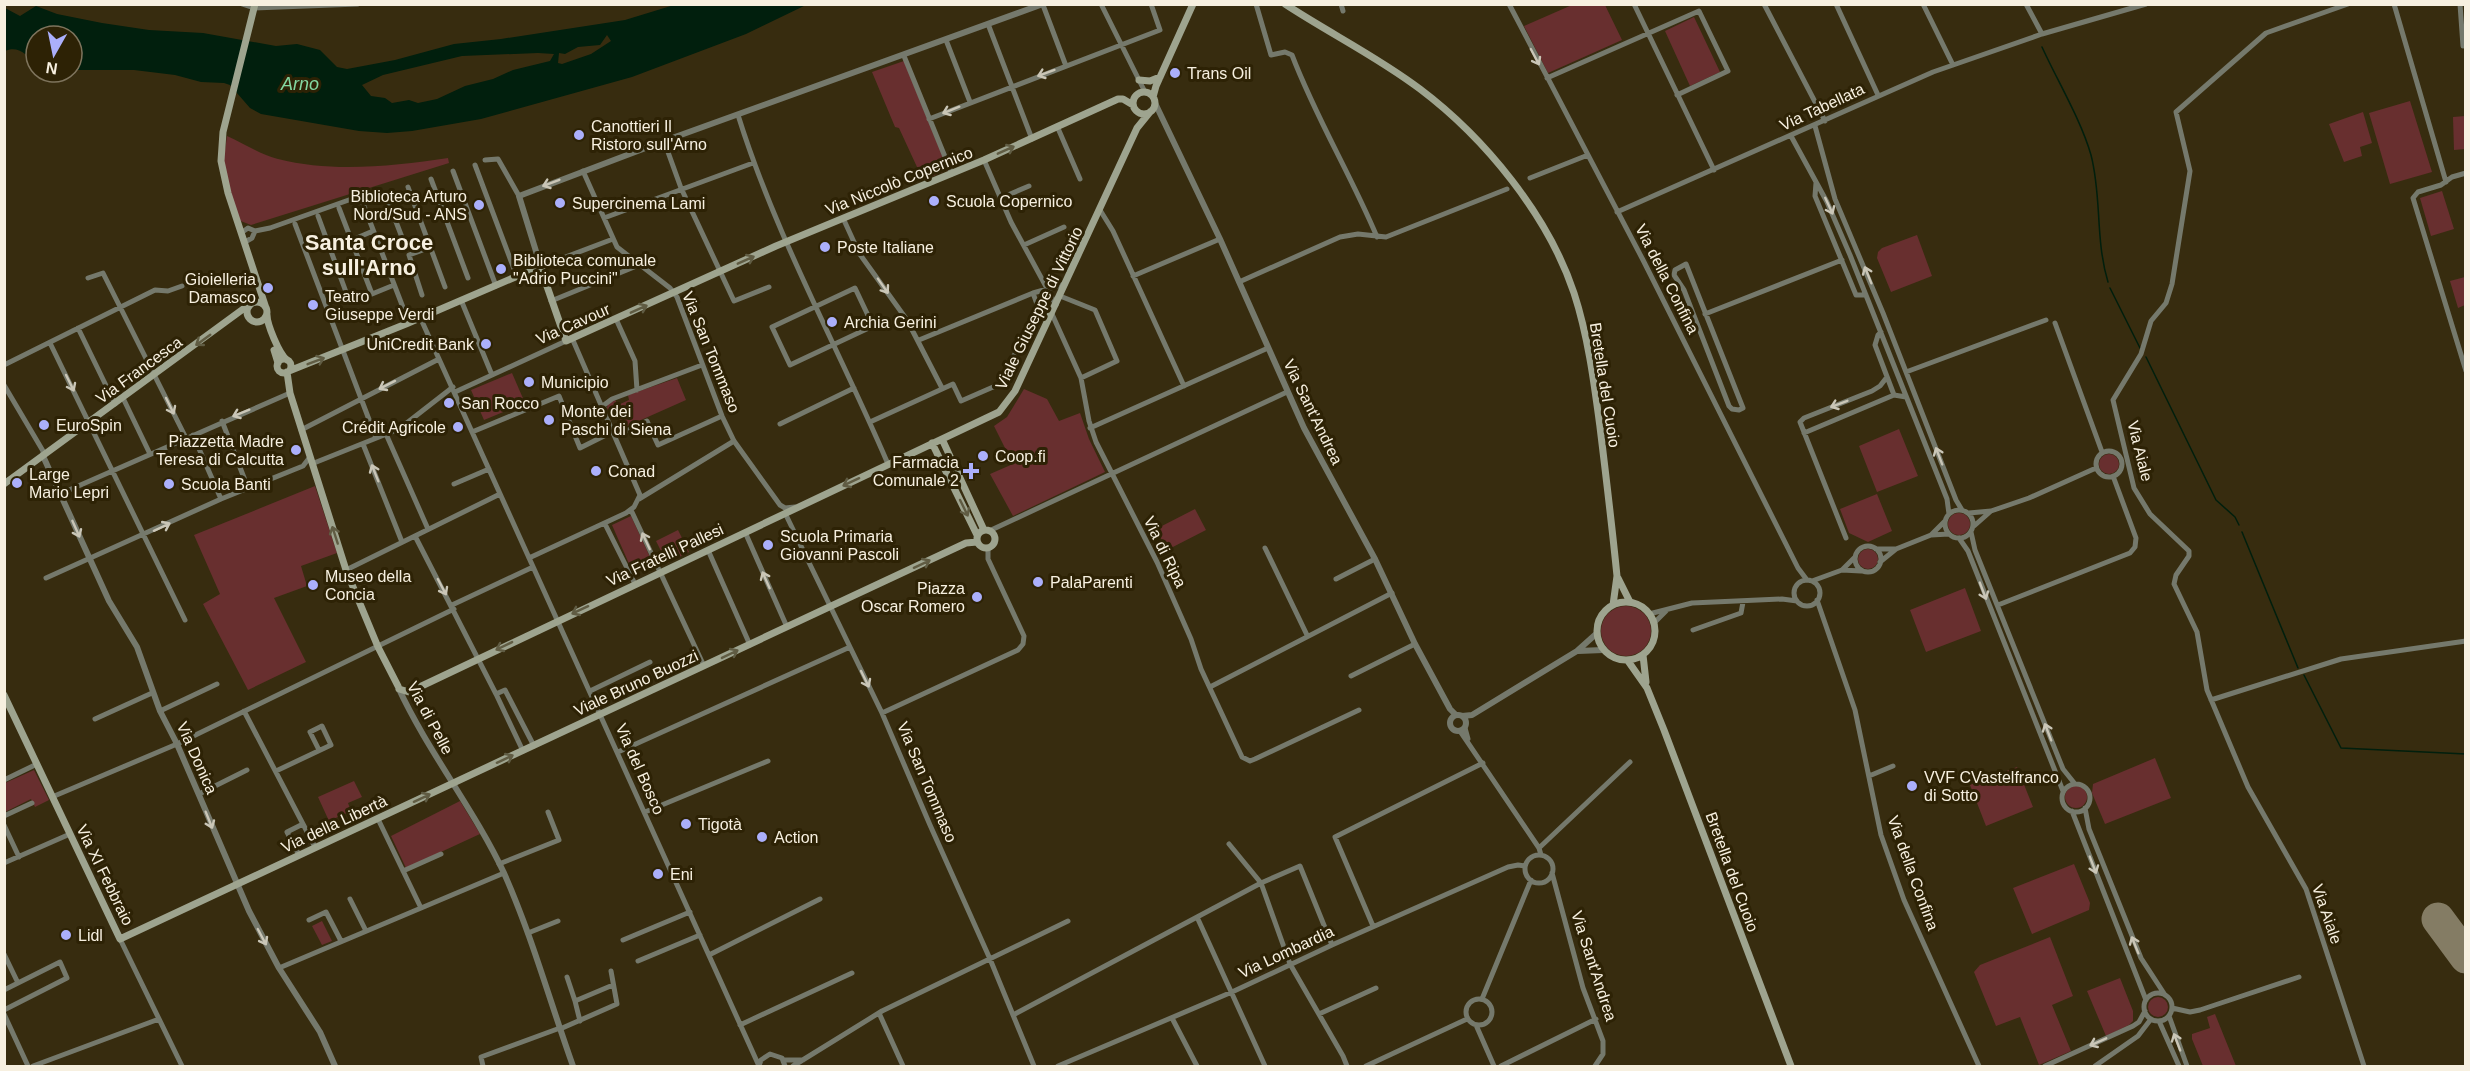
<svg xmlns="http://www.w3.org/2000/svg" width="2470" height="1071" font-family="Arial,sans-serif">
	<rect width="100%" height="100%" fill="#372c0f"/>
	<path fill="#682f2f" d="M1572,5H1605L1622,40L1548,73L1524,26Z
		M1694,17L1720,72L1690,86L1665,31Z
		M904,61L948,170L923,180L899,128L895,127L872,72Z
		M2410,101L2432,172L2390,184L2369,113Z
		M2363,112L2372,143L2360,147L2362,156L2344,162L2329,124Z
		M2465,116V149L2454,150L2453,117Z
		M227,136C243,143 261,155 278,159C333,173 393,166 448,158L449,163L251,225L238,220L223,165Z
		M2442,191L2454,229L2431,236L2420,198Z
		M1917,235L1932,276L1891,292L1877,258L1878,252L1882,248Z
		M2465,277V305L2458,308L2450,281Z
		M512,373L525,403L484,420L471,390Z
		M677,378L686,400L623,428L616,412L610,414L607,408L608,403L615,400L618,405L629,400L628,395Z
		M1024,389L1047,399L1059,421L1080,413L1089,439L1105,472L1013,516L990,474L1013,464L994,426L1007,417Z
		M1899,429L1918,476L1877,492L1859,446Z
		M2099 464a10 10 0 1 1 20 0a10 10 0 1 1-20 0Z
		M315,486L337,553L301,566L307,586L274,598L306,662L248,690L203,604L220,594L194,535Z
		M1877,494L1892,531L1868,542L1849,533L1840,509Z
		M1195,509L1206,530L1167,550L1156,529Z
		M1948 524a11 11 0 1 1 22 0a11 11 0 1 1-22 0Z
		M631,516L650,557L630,566L612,525Z
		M678,530L689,552L667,563L656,541Z
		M1858 559a10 10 0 1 1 20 0a10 10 0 1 1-20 0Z
		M1965,588L1981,631L1926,652L1910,610Z
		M1601 631a25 25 0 1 1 50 0a25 25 0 1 1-50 0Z
		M2155,758L2171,798L2105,824L2092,793L2093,784Z
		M2017,767L2033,807L1986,826L1970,785Z
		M34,770L49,800L35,807L31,799L5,812V783Z
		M354,781L362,797L348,803L351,811L329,821L318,797Z
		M2065 797a11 11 0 1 1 22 0a11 11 0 1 1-22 0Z
		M460,801L480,834L406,868L391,836Z
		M2074,864L2090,903L2089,910L2032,934L2013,888Z
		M322,921L332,941L322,945L312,926Z
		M2050,937L2073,996L2052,1005L2071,1051L2039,1065L2020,1017L1996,1026L1974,972L1980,965Z
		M2120,978L2133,1011V1021L2129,1025L2106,1036L2087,991Z
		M2148 1007a10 10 0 1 1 20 0a10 10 0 1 1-20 0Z
		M2215,1014L2236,1066H2203L2192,1039V1034L2210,1028L2207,1017Z"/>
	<path fill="#011f0d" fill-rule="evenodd" d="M674,5H806L746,34L632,77L481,119L412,131L387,133L359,131L261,114L250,108L230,85L224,83L201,82L175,75L134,70H72V36H36V64C27,55 18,45 5,51V8L20,16L36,6L57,14L102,23L149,30L203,33L276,46L297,44L320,50L337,67L347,69L395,60L454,44L501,39L625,20ZM607,35L611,41L591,54L562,64L558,63L559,53L565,54L578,47L600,45ZM538,53L554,54L550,61L513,70L493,79L465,86L437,99L418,103L409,100L392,103L385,98L371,96L362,85L383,75L462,56Z"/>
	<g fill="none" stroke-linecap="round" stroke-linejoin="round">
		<path stroke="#011f0d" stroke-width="1.5" d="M2042,47C2057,80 2081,120 2091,155C2102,197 2095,239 2108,282
			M2110,288L2140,348
			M2146,357L2216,500L2235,517L2239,525
			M2242,532L2298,668
			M2304,675L2341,748L2466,754"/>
		<path stroke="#847c64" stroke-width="33" d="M2438,919L2466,957"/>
		<path stroke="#75796c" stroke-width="5" d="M242,4L254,8L358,4
			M1101,4L1145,92
			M1256,4L1271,55L1285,52L1292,55C1316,118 1351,175 1377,237
			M1341,4L1343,11
			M1509,4L1643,260L1798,568L1807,580
			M1634,4L1714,170
			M1764,4L1825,121
			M1836,4L1878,95
			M1923,4L1953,65
			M2026,4L2042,34
			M2348,4L2266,33L2176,112L2190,171L2172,284L2166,303L2151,321L2141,354L2113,400L2134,488L2150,514L2189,551V556L2176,575L2174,584L2197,632L2207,690L2248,787L2306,889L2364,1066
			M2394,4L2446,182
			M2460,4L2463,46
			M1043,5L1066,66
			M988,24L1032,139
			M946,40L970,102
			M904,56L952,174
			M1547,78L1699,11L1728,71L1677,95
			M738,115C776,237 838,347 888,464
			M929,119L1160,30L1151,4
			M1057,126L1080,179
			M1815,126L1835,199L1883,313L1956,500L1962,510
			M1791,136L1827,202L1850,255L1947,499L1949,514
			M664,141L681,188L734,301L769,287
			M485,160L498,159L519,196
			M984,160L1011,222L1056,305
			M475,165L517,277
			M453,171L496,286
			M583,171L617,247L670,288L677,297L722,416L734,441L780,505L785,508L795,507
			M2466,173L2452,177L2441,185L2418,192L2413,198L2466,371
			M1530,178L1588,155
			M431,179L468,278
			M1816,183L1815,196L1856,295H1866
			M408,187L445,287
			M385,193L403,240
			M1001,198L1029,186
			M362,201L409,323
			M339,208L372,294L394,285
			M1100,210L1113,231L1184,386
			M1617,212L1933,72L2042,34L2146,4
			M318,216L346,292
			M604,218L753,163
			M843,218L859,253L907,320L942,388
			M295,224L376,438
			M241,233L248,228L255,231L270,228L360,196
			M352,240L373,231
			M245,242L252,238L255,231
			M1024,245L1064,227
			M1686,264L1743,408L1739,410L1732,409L1729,406L1684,290L1674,275L1675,270Z
			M542,266L613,239
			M1133,276L1220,239
			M88,278L103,273L186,438
			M1239,282L1340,237L1358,234L1386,237L1507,189
			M855,288L873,326L790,365L772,327Z
			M422,295L409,255L431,247
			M1060,296L1095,310L1117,361L1081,378
			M461,300L492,375
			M551,301L639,265
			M1052,314L1081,378L1089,421L1096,442L1157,562L1191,639L1201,669L1242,757L1250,761L1255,759L1359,710
			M1705,314L1842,260
			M420,317L759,1066
			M616,319L635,361L637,390
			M2055,323L2102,452
			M78,328L115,404
			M1881,332L1878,335L1875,345L1894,395L1906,397
			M919,340L1033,293L1065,284
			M50,343L185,620
			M4,365L155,290L168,291L182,286
			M1906,372L2046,320
			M4,385L43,451V456
			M455,392L566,341
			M123,398L150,454
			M604,408V405L612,399L702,365
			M222,421L248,488
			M870,422L953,384L961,401L1000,384L1038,307L1033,293
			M780,424L854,388
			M1090,428L1268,348
			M301,430L439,359
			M472,432L559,396L580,448L614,431
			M1804,433L1894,395
			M386,434L428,529
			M193,435L221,499
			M616,436L647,421L658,445L722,416
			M363,444L402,542
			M2096 464a13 13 0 1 1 26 0a13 13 0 1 1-26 0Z
			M314,463L399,429L453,387
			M454,484L489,469
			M60,494L290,393
			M639,499L734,441
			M1945 524a14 14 0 1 1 28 0a14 14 0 1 1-28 0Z
			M631,510L704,666
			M1991,511L2029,498L2096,468
			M785,513L882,713L930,825L990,959L1034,1066
			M1969,513L1991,511L1974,526
			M1945,521L1931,535L1949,534
			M605,524L635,584
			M989,531L1287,392
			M745,532L787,627
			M1971,532L1975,550L2063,769L2075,784
			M415,536L496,694
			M1846,538L1800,422L1804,418L1872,391L1880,386L1887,377
			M1959,538L1968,551L2063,791
			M1855 559a13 13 0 1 1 26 0a13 13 0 1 1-26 0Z
			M1265,548L1307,635
			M1876,549H1896L1880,562
			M1896,549L1931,535
			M708,550L750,645
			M529,558L626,513L634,507L640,495L572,338
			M346,570L500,494
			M1842,570L1854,558
			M46,578L221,499L303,466L310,457
			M1336,579L1375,559
			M1794 593a13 13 0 1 1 26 0a13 13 0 1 1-26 0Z
			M1812,581L1842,570L1861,571
			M1817,600L1855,710L1881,835L1904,900L1979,1066
			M452,605L533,567
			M1998,605L2130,553L2135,547L2136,538L2113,476
			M1649,614L1692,603L1782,599L1797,601
			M1654,623L1666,611
			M1693,630L1741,613L1743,602
			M1351,676L1415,644
			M1210,687L1392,593
			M590,691L650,662
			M2211,700L2341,659L2466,641
			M160,711L217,684
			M244,711L315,847
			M882,713L1018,650L1023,644L1024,636L988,559V548
			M95,719L152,693
			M1465,728L1468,739
			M1460,731L1539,848L1541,855
			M523,751L496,694L505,690L534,746
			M618,752L850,647
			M276,771L331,745L322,726L310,732L319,750
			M1869,776L1893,766
			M4,780L37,764
			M2062 798a14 14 0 1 1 28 0a14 14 0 1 1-28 0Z
			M199,794L247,770
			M52,797L177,744L454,609
			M2085,808L2089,829L2141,958L2165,995
			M2072,811L2146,1000
			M645,812L768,761
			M4,816L32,803
			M378,819L421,908
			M4,825L19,857
			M1229,844L1261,883L1290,964L1343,1056L1347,1066
			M1539,848L1630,762
			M299,855L287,832L303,824
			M1525 869a14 14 0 1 1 28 0a14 14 0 1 1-28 0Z
			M4,863L70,834
			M499,864L559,840L548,812
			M403,871L441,854
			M1552,873L1583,988L1603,1041V1054L1595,1066
			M350,899L366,931
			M1197,917L1265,1066
			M309,920L326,912L341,941
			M1373,926L1335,837L1483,763
			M528,933L558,921
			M120,939L182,1066
			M623,940L690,912
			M4,954L18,983
			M709,955L820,899
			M638,961L700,935
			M279,968L504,873
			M567,977L575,1001
			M4,990L60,962L67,978L4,1010
			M2144 1007a14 14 0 1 1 28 0a14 14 0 1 1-28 0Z
			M1466 1012a13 13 0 1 1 26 0a13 13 0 1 1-26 0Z
			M1482,999L1531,880
			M2172,1008L2190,1012L2200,1010L2299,977
			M879,1013L903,1066
			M4,1014L28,1066
			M1319,1014L1376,988
			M1013,1015L1261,883L1300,866L1332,945
			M2169,1016L2187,1066
			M1172,1018L1197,1066
			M580,1021L575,1001L613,985
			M2159,1021L2179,1066
			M740,1025L852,973
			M1476,1025L1494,1066
			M560,1029L617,1004L611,971
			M783,1060H803
			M33,1066L159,1019
			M483,1066L481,1057L560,1028
			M759,1066L761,1060L770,1054L782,1058L785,1066
			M793,1066L882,1011L1068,921
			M1058,1066L1232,992L1332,945L1508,867L1518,865L1525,866
			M1366,1066L1467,1019
			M1501,1066L1596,1019
			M2045,1066L2133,1026L2139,1022L2145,1011
			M2095,1066L2138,1036L2151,1019"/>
		<path stroke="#75796c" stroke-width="6" d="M1155,103L1220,239L1304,428L1375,559L1415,644L1450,709L1456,715
			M539,261L519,196L664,141L1043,4
			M43,456L109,601L137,647L160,711L177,744L249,911L279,968L320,1032L335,1066
			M1578,651L1603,650
			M398,687C428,752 474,809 504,873C532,936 550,1002 573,1066
			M1450 723a8 8 0 1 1 16 0a8 8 0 1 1-16 0Z
			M1462,716L1472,715L1577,651L1596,634"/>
		<path stroke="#9ea48f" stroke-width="7" d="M255,4L223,132L221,161L228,193L266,308
			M1285,4C1329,33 1378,57 1420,89C1485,138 1548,215 1574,293C1588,336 1594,382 1600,427C1606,476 1612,526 1617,576L1613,605
			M1139,80L1150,81L1160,77
			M1133 103a11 11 0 1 1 22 0a11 11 0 1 1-22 0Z
			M1153,97L1156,86L1193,4
			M541,269L566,341L776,246L984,160L1118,99H1123L1133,105
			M247 312a10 10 0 1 1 20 0a10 10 0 1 1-20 0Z
			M267,315C267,324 279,354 287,360
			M274,350L278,363
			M277 366a7 7 0 1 1 14 0a7 7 0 1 1-14 0Z
			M289,371L406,324L534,269L538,270L542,268L541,263L534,262V269
			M287,372L290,393L346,570L378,647L398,686
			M942,439L984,530
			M932,443L977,535
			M4,484L250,304
			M977 539a9 9 0 1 1 18 0a9 9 0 1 1-18 0Z
			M1618,578L1630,602
			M1597 631a29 29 0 1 1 58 0a29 29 0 1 1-58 0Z
			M1643,655L1646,682
			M1628,661L1647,688L1664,730L1791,1066
			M399,689L409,692L999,412L1015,391L1137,128L1150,112
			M4,695L120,939L966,543L977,542"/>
	</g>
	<defs><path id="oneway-shaft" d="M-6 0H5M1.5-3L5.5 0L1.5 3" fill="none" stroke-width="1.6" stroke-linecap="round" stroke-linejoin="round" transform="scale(1.5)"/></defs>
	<g stroke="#cac6b7">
		<use href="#oneway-shaft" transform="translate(1535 57) rotate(62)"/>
		<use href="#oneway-shaft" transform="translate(1046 73) rotate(160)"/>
		<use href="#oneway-shaft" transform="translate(951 110) rotate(158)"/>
		<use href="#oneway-shaft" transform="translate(551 183) rotate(159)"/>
		<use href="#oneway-shaft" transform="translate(1829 206) rotate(65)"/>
		<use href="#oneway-shaft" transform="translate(1868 275) rotate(-112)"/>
		<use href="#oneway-shaft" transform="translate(883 286) rotate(55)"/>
		<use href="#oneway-shaft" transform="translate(70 383) rotate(64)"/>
		<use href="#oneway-shaft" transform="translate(387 385) rotate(153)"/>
		<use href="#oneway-shaft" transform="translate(1839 404) rotate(159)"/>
		<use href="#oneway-shaft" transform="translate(170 406) rotate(64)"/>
		<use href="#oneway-shaft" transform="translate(241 413) rotate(158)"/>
		<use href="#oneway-shaft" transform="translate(1939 456) rotate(-111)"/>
		<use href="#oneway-shaft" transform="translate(375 473) rotate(-112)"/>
		<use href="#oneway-shaft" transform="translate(162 527) rotate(-25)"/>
		<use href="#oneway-shaft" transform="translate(76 529) rotate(66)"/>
		<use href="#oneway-shaft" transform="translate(646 541) rotate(-115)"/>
		<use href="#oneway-shaft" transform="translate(766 580) rotate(-114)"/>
		<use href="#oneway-shaft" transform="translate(442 587) rotate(62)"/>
		<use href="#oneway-shaft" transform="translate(1983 591) rotate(69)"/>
		<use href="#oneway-shaft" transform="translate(865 679) rotate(64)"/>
		<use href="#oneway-shaft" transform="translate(2048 732) rotate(-111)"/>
		<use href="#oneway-shaft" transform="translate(209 820) rotate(68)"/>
		<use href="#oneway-shaft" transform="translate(2093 865) rotate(69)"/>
		<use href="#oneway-shaft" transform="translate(262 937) rotate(62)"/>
		<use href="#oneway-shaft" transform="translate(2135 945) rotate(-112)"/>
		<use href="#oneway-shaft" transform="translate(2098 1042) rotate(156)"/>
		<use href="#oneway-shaft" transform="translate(2177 1042) rotate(-111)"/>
	</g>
	<g stroke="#605c43">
		<use href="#oneway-shaft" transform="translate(1006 150) rotate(-24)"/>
		<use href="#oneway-shaft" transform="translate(746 260) rotate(-24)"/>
		<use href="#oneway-shaft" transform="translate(639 309) rotate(-24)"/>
		<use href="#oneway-shaft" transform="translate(203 340) rotate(144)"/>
		<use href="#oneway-shaft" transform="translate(316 361) rotate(-21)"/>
		<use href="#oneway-shaft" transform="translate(851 482) rotate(155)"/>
		<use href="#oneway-shaft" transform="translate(964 508) rotate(64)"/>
		<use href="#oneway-shaft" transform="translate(335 535) rotate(-108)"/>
		<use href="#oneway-shaft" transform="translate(922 564) rotate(-25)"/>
		<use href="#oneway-shaft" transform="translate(580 610) rotate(155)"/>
		<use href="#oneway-shaft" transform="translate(504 646) rotate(154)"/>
		<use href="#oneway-shaft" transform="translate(730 654) rotate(-26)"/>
		<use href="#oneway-shaft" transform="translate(505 759) rotate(-25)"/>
		<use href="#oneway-shaft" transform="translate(422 798) rotate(-25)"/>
	</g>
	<g fill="#abaffb" stroke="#2d2205" stroke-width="2">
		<circle cx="1175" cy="73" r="6"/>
		<circle cx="579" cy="135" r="6"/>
		<circle cx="934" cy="201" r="6"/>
		<circle cx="560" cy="203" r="6"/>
		<circle cx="479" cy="205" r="6"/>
		<circle cx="825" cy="247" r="6"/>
		<circle cx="501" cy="269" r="6"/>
		<circle cx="268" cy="288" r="6"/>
		<circle cx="313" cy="305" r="6"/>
		<circle cx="832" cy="322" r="6"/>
		<circle cx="486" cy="344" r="6"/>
		<circle cx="529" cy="382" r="6"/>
		<circle cx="449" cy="403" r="6"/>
		<circle cx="549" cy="420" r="6"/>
		<circle cx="44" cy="425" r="6"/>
		<circle cx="458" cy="427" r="6"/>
		<circle cx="296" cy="450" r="6"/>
		<circle cx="983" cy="456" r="6"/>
		<circle cx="596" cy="471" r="6"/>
		<path d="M968 462h6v6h6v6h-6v6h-6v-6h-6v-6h6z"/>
		<circle cx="17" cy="483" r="6"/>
		<circle cx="169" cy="484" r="6"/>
		<circle cx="768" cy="545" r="6"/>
		<circle cx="1038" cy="582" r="6"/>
		<circle cx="313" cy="585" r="6"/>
		<circle cx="977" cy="597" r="6"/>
		<circle cx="1912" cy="786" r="6"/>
		<circle cx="686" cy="824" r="6"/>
		<circle cx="762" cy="837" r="6"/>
		<circle cx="658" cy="874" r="6"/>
		<circle cx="66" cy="935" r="6"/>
	</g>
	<g text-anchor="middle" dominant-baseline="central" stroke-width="6" stroke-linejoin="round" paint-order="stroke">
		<g font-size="16" fill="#f7f0e0" stroke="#2d2205" text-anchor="start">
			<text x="1187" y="73">Trans Oil</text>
			<text x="591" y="126">Canottieri Il<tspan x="591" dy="18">Ristoro sull'Arno</tspan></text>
			<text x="467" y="196" text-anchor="end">Biblioteca Arturo<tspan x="467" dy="18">Nord/Sud - ANS</tspan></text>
			<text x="946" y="201">Scuola Copernico</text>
			<text x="572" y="203">Supercinema Lami</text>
			<text x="837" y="247">Poste Italiane</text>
			<text x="513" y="260">Biblioteca comunale<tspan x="513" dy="18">"Adrio Puccini"</tspan></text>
			<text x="256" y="279" text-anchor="end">Gioielleria<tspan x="256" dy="18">Damasco</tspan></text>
			<text x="325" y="296">Teatro<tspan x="325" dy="18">Giuseppe Verdi</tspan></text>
			<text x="844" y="322">Archia Gerini</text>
			<text x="474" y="344" text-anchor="end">UniCredit Bank</text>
			<text x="541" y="382">Municipio</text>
			<text x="461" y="403">San Rocco</text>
			<text x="561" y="411">Monte dei<tspan x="561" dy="18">Paschi di Siena</tspan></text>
			<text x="56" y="425">EuroSpin</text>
			<text x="446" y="427" text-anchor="end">Crédit Agricole</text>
			<text x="284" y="441" text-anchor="end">Piazzetta Madre<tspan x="284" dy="18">Teresa di Calcutta</tspan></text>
			<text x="995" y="456">Coop.fi</text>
			<text x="959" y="462" text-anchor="end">Farmacia<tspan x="959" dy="18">Comunale 2</tspan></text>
			<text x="608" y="471">Conad</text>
			<text x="29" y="474">Large<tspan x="29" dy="18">Mario Lepri</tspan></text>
			<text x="181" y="484">Scuola Banti</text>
			<text x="780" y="536">Scuola Primaria<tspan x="780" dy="18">Giovanni Pascoli</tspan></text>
			<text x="325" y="576">Museo della<tspan x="325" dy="18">Concia</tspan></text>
			<text x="1050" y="582">PalaParenti</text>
			<text x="965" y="588" text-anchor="end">Piazza<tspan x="965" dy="18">Oscar Romero</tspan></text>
			<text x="1924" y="777">VVF CVastelfranco<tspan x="1924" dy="18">di Sotto</tspan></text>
			<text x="698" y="824">Tigotà</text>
			<text x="774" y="837">Action</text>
			<text x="670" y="874">Eni</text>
			<text x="78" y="935">Lidl</text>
		</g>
		<g font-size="16" fill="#f7f0e0" stroke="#2d2205">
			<text transform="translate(1822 107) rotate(-25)">Via Tabellata</text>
			<text transform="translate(899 181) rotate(-22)">Via Niccolò Copernico</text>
			<text transform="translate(1667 279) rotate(63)">Via della Confina</text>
			<text transform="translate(1039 308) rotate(-64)">Viale Giuseppe di Vittorio</text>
			<text transform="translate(573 324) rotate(-24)">Via Cavour</text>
			<text transform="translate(711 352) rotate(68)">Via San Tommaso</text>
			<text transform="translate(139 370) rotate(-36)">Via Francesca</text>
			<text transform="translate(1605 385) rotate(81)">Bretella del Cuoio</text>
			<text transform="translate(1313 412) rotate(64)">Via Sant'Andrea</text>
			<text transform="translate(2140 451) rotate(76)">Via Aiale</text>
			<text transform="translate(1165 552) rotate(64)">Via di Ripa</text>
			<text transform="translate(665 555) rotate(-25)">Via Fratelli Pallesi</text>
			<text transform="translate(636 683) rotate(-25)">Viale Bruno Buozzi</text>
			<text transform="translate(430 718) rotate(62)">Via di Pelle</text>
			<text transform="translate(197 758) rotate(66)">Via Donica</text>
			<text transform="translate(640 769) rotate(66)">Via del Bosco</text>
			<text transform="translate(927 782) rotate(67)">Via San Tommaso</text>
			<text transform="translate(334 824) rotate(-25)">Via della Libertà</text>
			<text transform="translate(1732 872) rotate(70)">Bretella del Cuoio</text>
			<text transform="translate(1913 873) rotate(70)">Via della Confina</text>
			<text transform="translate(105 875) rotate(64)">Via XI Febbraio</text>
			<text transform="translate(2327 914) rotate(71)">Via Aiale</text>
			<text transform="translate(1286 952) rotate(-25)">Via Lombardia</text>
			<text transform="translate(1594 966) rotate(72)">Via Sant'Andrea</text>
		</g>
		<g font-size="18" font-style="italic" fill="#83d7a0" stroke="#2d2205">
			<text x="300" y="84">Arno</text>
		</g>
		<g font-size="22" font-weight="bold" fill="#f7f0e0" stroke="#2d2205">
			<text x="369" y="242">Santa Croce<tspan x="369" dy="25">sull'Arno</tspan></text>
		</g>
	</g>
	<rect width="2470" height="1071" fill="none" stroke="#f7f0e0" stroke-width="12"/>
	<g transform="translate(54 54) rotate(189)"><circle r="28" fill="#2d2205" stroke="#7e745d" stroke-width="1.5"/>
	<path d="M0-4.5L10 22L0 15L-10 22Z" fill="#abaffb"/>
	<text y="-9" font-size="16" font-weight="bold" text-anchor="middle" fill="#f7f0e0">N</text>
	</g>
</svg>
